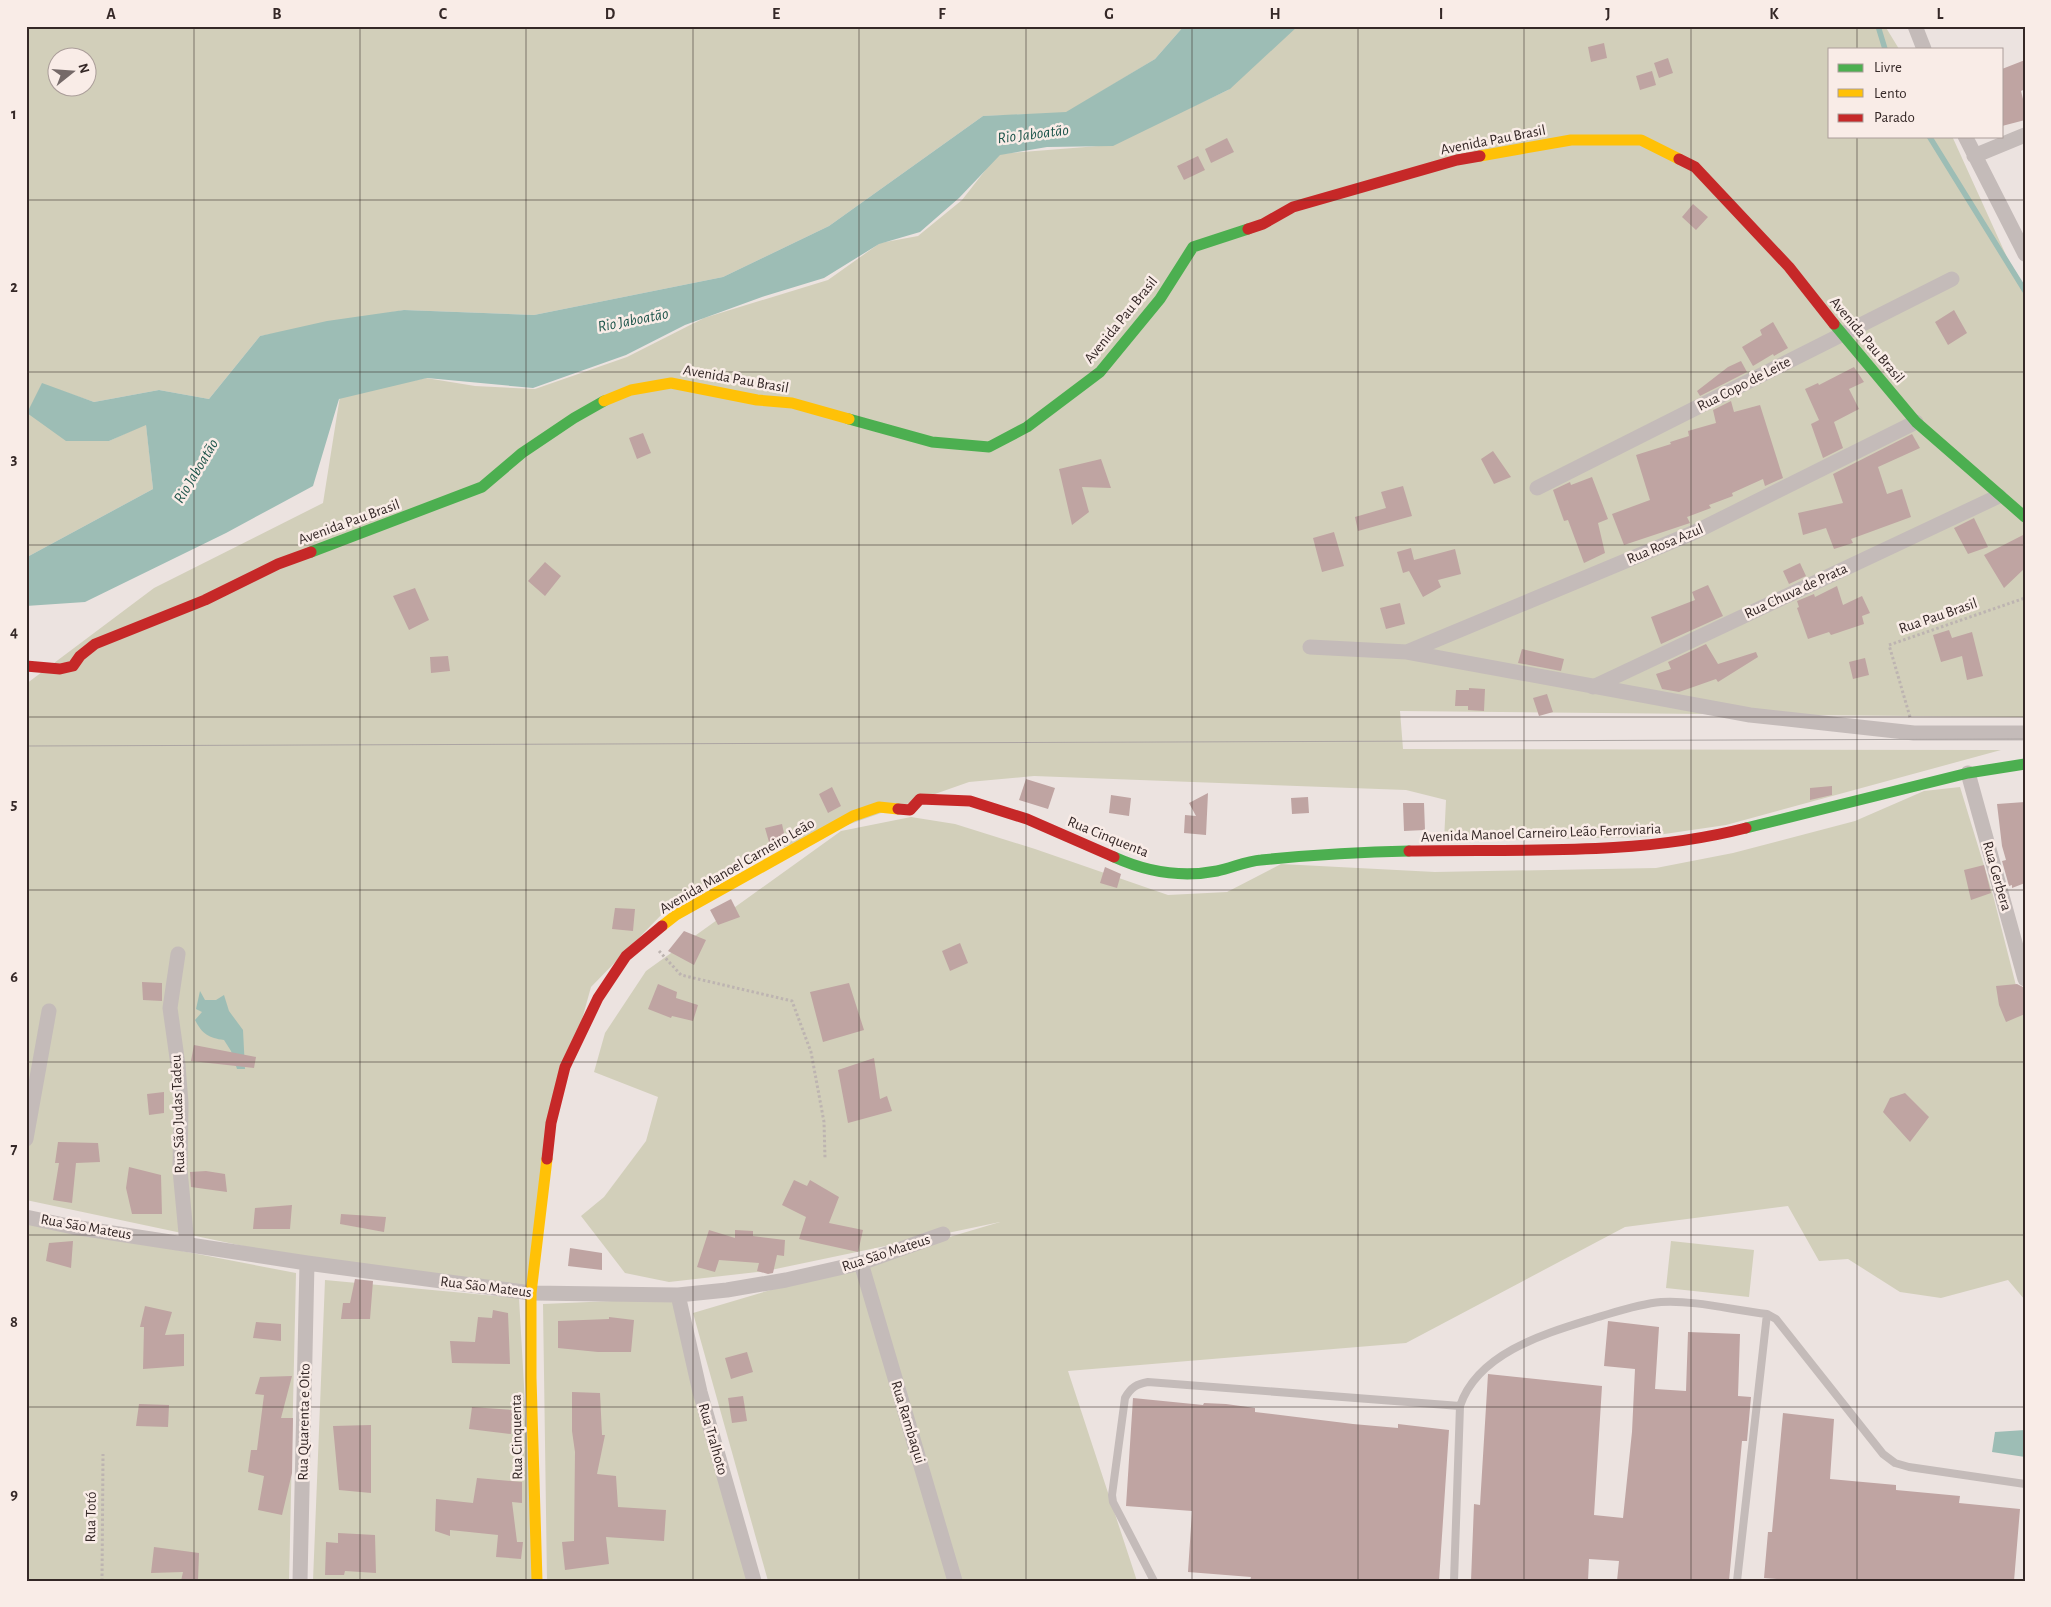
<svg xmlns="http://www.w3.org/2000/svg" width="2051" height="1607" font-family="'Alegreya Sans',sans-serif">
	<rect width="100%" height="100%" fill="#ece3e0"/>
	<path fill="#d2cfba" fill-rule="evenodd" d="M26,26H1184L1155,59L1066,113L983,116L829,226L723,277L534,315L404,310L260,336L209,399L159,390L94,402L42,384L109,441L146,424L153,489L29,556L26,555ZM58,58H88V88H58Z
		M1297,26H1885L1899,49H1830V136H1952L2025,297V717L1400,711L1403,749L2001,750L1726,825L1644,837L1444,841L1446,800L1406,790L1034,776L969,782L742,862L666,910L591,987L548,1142L531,1293L357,1270L26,1200V684L154,588L323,503L340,396L426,378L475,386L535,389L627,357L704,318L828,280L880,243L918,236L962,200L998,154L1111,145L1228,90Z
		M1960,787L1993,895L2025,1021V1300L2008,1280L1941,1298L1900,1292L1848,1259L1819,1261L1788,1206L1625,1227L1406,1343L1068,1371L1137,1581H768L693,1313L1000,1222L766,1271L669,1282L625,1273L581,1216L604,1197L646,1141L658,1097L594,1072L605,1033L646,971L841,831L911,817L955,824L1035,849L1168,895L1227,892L1281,864L1435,872L1656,868L1733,853L1855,821L1924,791Z
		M26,1221L296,1273L289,1581H26Z
		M1671,1241L1754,1250L1749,1297L1666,1288Z
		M325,1280L519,1298L535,1579L313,1581Z
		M658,1299L674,1300L749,1581H547L543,1304Z"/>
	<path fill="#9dbdb5" d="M1184,26H1298L1230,89L1113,146L1047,147L1000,155L959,198L920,232L879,244L824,278L765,296L685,325L626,355L533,388L427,378L339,399L313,486L226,533L85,602L26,606V555L29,556L153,489L146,425L109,441H66L27,413L42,383L94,402L159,390L209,399L260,336L327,321L404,310L534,315L723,277L829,226L983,116L1066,112L1155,59Z
		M200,991L205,1000H216L224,995L229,1011L243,1030L245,1069H237L231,1051L224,1040C209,1038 202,1034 195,1020L202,1012L196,1009Z
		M2025,1430V1457L1992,1452L1995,1432Z"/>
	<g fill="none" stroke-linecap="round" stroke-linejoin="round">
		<path stroke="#9dbdb5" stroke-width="5.5" d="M1878,26L1885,49
			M1929,136L2025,291"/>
	</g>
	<path fill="#bfa4a2" d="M1604,43L1607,58L1591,62L1588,47Z
		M1668,58L1673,73L1659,78L1654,63Z
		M2025,60V89L2021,91L2025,107V120L2002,126V69Z
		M1652,71L1656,85L1640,90L1636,76Z
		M1227,138L1234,152L1211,163L1205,149Z
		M1198,156L1205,170L1184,180L1177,166Z
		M1693,204L1708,217L1696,230L1682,217Z
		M1954,310L1967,333L1948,345L1935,322Z
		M1773,322L1788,348L1774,356L1773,354L1753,366L1742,347L1762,335L1760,330Z
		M1741,361L1747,372L1700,396L1697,391L1728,367Z
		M1854,367L1864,382L1849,389L1859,409L1834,422L1843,448L1823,458L1811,424L1819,420L1805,389L1818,383L1819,385Z
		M1731,401L1734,412L1760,405L1783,478L1765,486L1763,479L1732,493L1733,496L1709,505L1711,508L1687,517L1690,523L1624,545L1612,514L1650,500L1636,455L1671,444L1670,442L1689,436L1688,431L1716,423L1713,410Z
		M643,433L651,453L637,459L629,438Z
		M1912,434L1920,448L1878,467L1887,494L1902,489L1911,517L1851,539L1853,543L1834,549L1826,528L1803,535L1798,513L1843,503L1833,474Z
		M1493,451L1511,477L1494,484L1481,459Z
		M1101,459L1111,488L1082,487L1089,512L1072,525L1059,469Z
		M1592,477L1608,519L1598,523L1605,553L1584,563L1568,520L1564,521L1553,490L1570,482L1571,485Z
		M1403,486L1412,516L1358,531L1355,517L1386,508L1381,492Z
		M1974,518L1988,547L1968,554L1954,528Z
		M1334,532L1344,566L1322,572L1313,538Z
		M2025,534V568L2004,588L1984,555Z
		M1411,548L1414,560L1455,549L1461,574L1438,580L1441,587L1423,597L1409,571L1403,573L1397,552Z
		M545,562L561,576L545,596L528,581Z
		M1800,563L1806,576L1789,584L1783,571Z
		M1708,585L1723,616L1661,644L1651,617L1695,600L1692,592Z
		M1837,586L1843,605L1862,596L1870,613L1862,616L1864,624L1831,635L1829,632L1808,639L1797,608L1799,607L1797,601L1814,594L1815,597Z
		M415,588L429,620L409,630L393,596Z
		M1400,603L1405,624L1386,629L1380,608Z
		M1949,630L1952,638L1972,632L1983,676L1967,680L1962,656L1941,662L1933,635Z
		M1706,644L1718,664L1756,652L1758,657L1718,682L1716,679L1679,692L1662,689L1656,674L1671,669L1668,662Z
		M1522,649L1564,659L1561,671L1518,663Z
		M448,656L450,671L431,673L430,657Z
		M1865,658L1869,675L1853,679L1849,662Z
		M1469,688L1485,689L1484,711L1468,710V706H1455L1456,690H1469Z
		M1547,694L1553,712L1539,716L1533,698Z
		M1026,779L1055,788L1048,809L1019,800Z
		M1832,786V795L1810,800V788Z
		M832,787L841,806L828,813L819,794Z
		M1208,793L1206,835L1184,833L1185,815L1196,816L1189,803Z
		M1111,795L1131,798L1129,816L1109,813Z
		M1308,797L1309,813L1292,814L1291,798Z
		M2025,802V883L2012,888V885L2009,886L2002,861L2006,860L2002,846L1997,804Z
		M1403,803H1424L1425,830L1404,831Z
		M782,824L785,838L769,842L765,828Z
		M1984,865L1991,893L1971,900L1964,870Z
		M1105,867L1121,874L1117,888L1100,883Z
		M731,899L740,917L718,925L710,910Z
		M615,908L635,909L633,931L612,929Z
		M684,931L706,940L694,965L668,951Z
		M960,943L968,963L950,971L942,951Z
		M142,982L162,983V1001L143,1000Z
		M849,983L864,1030L823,1042L810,992Z
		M658,984L677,992L676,998L698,1005L693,1021L672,1016L671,1018L648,1009Z
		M2017,984L2025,988V1014L2006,1022L1999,1005L1996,986Z
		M194,1045L256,1057L254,1068L191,1061Z
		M874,1058L880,1099L887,1096L892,1111L848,1123L838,1070Z
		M164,1092V1113L149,1115L147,1094Z
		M1905,1093L1929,1117L1910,1142L1883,1112L1890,1098Z
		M58,1142L98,1143L100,1162L76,1163L72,1203L53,1200L59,1163H55Z
		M129,1167L161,1175L162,1214H132L126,1188Z
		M206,1171L225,1174L227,1192L191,1187L190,1172Z
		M794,1180L807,1186L810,1180L839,1197L829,1223L863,1230L858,1252L799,1239L806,1217L782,1205Z
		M292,1205L290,1229H253L255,1208Z
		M341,1214L386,1217L384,1232L340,1224Z
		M709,1230L735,1238V1230L753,1231V1236L785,1240L784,1256L777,1255L773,1273L768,1274L757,1271L759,1263L719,1260L715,1272L697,1267Z
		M73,1241L71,1268L46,1261L49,1243Z
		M570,1248L602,1253V1270L568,1266Z
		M355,1279L373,1281L370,1319H341L343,1303H350Z
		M145,1306L172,1312L165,1335L184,1334V1366L143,1369L144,1327H140Z
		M493,1310L508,1313L510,1364L452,1363L450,1341L475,1342L478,1317L492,1318Z
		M609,1317L634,1320L631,1352H598L558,1348V1321L609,1319Z
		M1608,1321L1659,1327L1655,1389L1686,1391L1688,1332L1740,1334L1738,1396L1751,1397L1747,1441H1742L1729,1581H1617L1619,1561L1589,1559L1588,1581H1471L1474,1504L1480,1505L1488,1374L1602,1386L1594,1515L1623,1518L1632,1432L1635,1369L1604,1366Z
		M256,1322L281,1324V1341L253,1338Z
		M747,1352L753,1372L731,1379L725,1358Z
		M292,1376L281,1418H293L292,1473L282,1515L258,1510L264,1476L248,1472L251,1450H257L264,1395L255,1394L260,1377Z
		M572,1392L600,1393L602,1435H605L597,1474L616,1476L618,1507L666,1510L664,1541L606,1537L609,1564L565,1570L562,1542L574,1541L575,1452L572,1431Z
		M743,1396L747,1421L732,1423L728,1398Z
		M1133,1398L1203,1405L1204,1403L1226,1404L1255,1408V1412L1353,1424L1398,1428V1424L1449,1430L1439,1581H1250L1251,1577L1188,1572L1192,1511L1126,1506Z
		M139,1404L169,1405L168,1427L136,1426Z
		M472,1407L512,1410L511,1434L469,1429Z
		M1783,1413L1834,1419L1830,1479L1896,1485V1490L1960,1496L1959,1503L2020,1509L2014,1581H1803L1764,1578L1768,1532H1772Z
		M371,1425V1493L339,1490L333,1426Z
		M477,1478L522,1482V1503L512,1502L517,1542H523L521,1559L496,1557L498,1535L450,1530V1536L435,1531L436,1499L473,1503Z
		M338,1533L375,1535L376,1573L345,1571L344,1575H325L326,1542L338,1543Z
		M154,1547L199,1553L198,1581H181L183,1572L151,1573Z"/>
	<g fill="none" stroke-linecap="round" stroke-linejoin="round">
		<path stroke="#bdb4b1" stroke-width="3" stroke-dasharray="2.5 2.5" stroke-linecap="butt" d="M1910,717L1889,645L2025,598
			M659,951L681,975L792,1001L811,1052L824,1122L825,1158
			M102,1581L103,1454"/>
		<path stroke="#c4bbb9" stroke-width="8" d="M1154,1581L1113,1502L1112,1495L1125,1398C1131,1387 1137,1384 1148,1382L1460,1406C1478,1352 1547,1333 1595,1318C1616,1312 1638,1304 1661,1302C1695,1300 1732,1310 1767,1314L1776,1319L1883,1454L1895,1463L1909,1467L2025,1484
			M1454,1581L1460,1406
			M1737,1581L1767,1314"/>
		<path stroke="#c4bbb9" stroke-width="15" d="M1915,26L1924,49
			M1965,136L2025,254
			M1974,156L2025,135
			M1537,488L1952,279
			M1310,647L1407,652L1750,715L1914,733H2025
			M1407,652L1695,532L1916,422
			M1593,687L1999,496
			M1968,773L2025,979
			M178,954L170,1008L178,1065L181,1103L180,1170L187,1244
			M26,1139L49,1011
			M26,1217L73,1227L307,1263L531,1293L678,1295L727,1290L786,1280L861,1263L943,1234
			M861,1263L955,1581
			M678,1295L700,1392L754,1581
			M300,1581L307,1263"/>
		<path stroke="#4caf50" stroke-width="11" d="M1834,324L1916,422L2025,517
			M849,419L932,442L989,447L1027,427L1100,372L1160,299L1193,247L1248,229
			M311,552L482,487L522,453L574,418L604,401
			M1746,828L1968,773L2025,764
			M1114,857C1147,872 1181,878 1217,871C1232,868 1246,861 1261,860C1311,855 1360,852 1409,851"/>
		<path stroke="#ffc107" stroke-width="11" d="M1480,156L1571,140H1641L1679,159
			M604,401L631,390L671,383L757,400L792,403L849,419
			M662,926L676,915L853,816L879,807L898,809
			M537,1581L531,1378V1293L547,1159"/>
		<path stroke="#c62828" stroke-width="11" d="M1679,159L1695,167L1789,267L1834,324
			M1248,229L1263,224L1293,207L1457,160L1480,156
			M26,666L60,669L73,666L80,656L95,644L205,600L278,564L311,552
			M898,809L910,810L920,799L970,801L1027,819L1114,857
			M1409,851C1522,849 1637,856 1746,828
			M547,1159L551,1123L565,1067L598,998L626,956L662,926"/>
		<path stroke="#aca5a3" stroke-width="1" d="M26,746L2025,739"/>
	</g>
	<path fill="none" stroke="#352827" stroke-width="1" stroke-opacity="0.55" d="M194,26V1581M360,26V1581M526,26V1581M693,26V1581M859,26V1581M1026,26V1581M1192,26V1581M1358,26V1581M1524,26V1581M1691,26V1581M1857,26V49M1857,136V1581M26,200H2025M26,372H2025M26,545H2025M26,717H2025M26,890H2025M26,1062H2025M26,1235H2025M26,1407H2025"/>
	<g text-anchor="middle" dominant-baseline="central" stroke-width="5" stroke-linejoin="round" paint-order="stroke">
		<g font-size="15" fill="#352827" stroke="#f9ece7">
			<text transform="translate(1493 140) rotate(-11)">Avenida Pau Brasil</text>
			<text transform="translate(1121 320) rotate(-51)">Avenida Pau Brasil</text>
			<text transform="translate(1867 340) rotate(50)">Avenida Pau Brasil</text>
			<text transform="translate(736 379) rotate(10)">Avenida Pau Brasil</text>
			<text transform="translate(1744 384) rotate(-27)">Rua Copo de Leite</text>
			<text transform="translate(349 522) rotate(-20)">Avenida Pau Brasil</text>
			<text transform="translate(1665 544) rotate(-23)">Rua Rosa Azul</text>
			<text transform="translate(1796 591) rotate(-25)">Rua Chuva de Prata</text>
			<text transform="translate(1938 616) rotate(-19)">Rua Pau Brasil</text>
			<text transform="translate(1541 833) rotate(-2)">Avenida Manoel Carneiro Leão Ferroviaria</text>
			<text transform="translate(1108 837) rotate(22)">Rua Cinquenta</text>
			<text transform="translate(737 866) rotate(-30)">Avenida Manoel Carneiro Leão</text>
			<text transform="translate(1997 876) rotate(74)">Rua Gerbera</text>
			<text transform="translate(178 1114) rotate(-92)">Rua São Judas Tadeu</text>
			<text transform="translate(86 1227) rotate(10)">Rua São Mateus</text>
			<text transform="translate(886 1253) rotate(-18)">Rua São Mateus</text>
			<text transform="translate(486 1287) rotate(7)">Rua São Mateus</text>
			<text transform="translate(304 1422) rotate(-89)">Rua Quarenta e Oito</text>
			<text transform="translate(908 1422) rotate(73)">Rua Rambaqui</text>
			<text transform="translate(517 1437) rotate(-91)">Rua Cinquenta</text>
			<text transform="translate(713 1439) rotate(74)">Rua Tralhoto</text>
			<text transform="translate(91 1517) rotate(-89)">Rua Totó</text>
		</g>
		<g font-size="16" font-style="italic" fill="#1e554b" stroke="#f9ece7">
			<text transform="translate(1033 134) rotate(-7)">Rio Jaboatão</text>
			<text transform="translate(633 320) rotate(-11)">Rio Jaboatão</text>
			<text transform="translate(196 471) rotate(-59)">Rio Jaboatão</text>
		</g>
	</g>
	<rect width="2051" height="1607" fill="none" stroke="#f9ece7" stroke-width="55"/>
	<rect x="1828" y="48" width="175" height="90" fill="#f9ece7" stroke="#ab9e9a"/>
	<rect x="1838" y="64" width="25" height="8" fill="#4caf50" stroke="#ab9e9a"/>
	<text x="1874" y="72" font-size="15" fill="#352827">Livre</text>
	<rect x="1838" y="89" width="25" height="8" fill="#ffc107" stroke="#ab9e9a"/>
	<text x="1874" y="98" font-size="15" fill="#352827">Lento</text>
	<rect x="1838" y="114" width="25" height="8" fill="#c62828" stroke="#ab9e9a"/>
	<text x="1874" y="122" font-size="15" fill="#352827">Parado</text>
	<g transform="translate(72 72) rotate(73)"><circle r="24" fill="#f9ece7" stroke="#ab9e9a"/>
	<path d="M0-4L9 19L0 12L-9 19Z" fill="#756968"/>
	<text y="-8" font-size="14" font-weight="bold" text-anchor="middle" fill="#352827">N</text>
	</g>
	<rect x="28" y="28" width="1996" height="1552" fill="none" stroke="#352827" stroke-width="2"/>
	<g font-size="16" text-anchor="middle" font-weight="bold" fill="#352827">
		<text x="111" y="19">A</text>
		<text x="277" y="19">B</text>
		<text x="443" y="19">C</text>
		<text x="610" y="19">D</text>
		<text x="776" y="19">E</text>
		<text x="942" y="19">F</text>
		<text x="1109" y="19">G</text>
		<text x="1275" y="19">H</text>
		<text x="1441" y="19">I</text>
		<text x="1608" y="19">J</text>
		<text x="1774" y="19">K</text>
		<text x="1940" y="19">L</text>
		<text x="14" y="119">1</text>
		<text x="14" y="292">2</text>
		<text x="14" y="464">3</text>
		<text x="14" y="637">4</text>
		<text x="14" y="809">5</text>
		<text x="14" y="982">6</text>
		<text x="14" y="1154">7</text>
		<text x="14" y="1327">8</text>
		<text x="14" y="1499">9</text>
	</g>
</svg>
